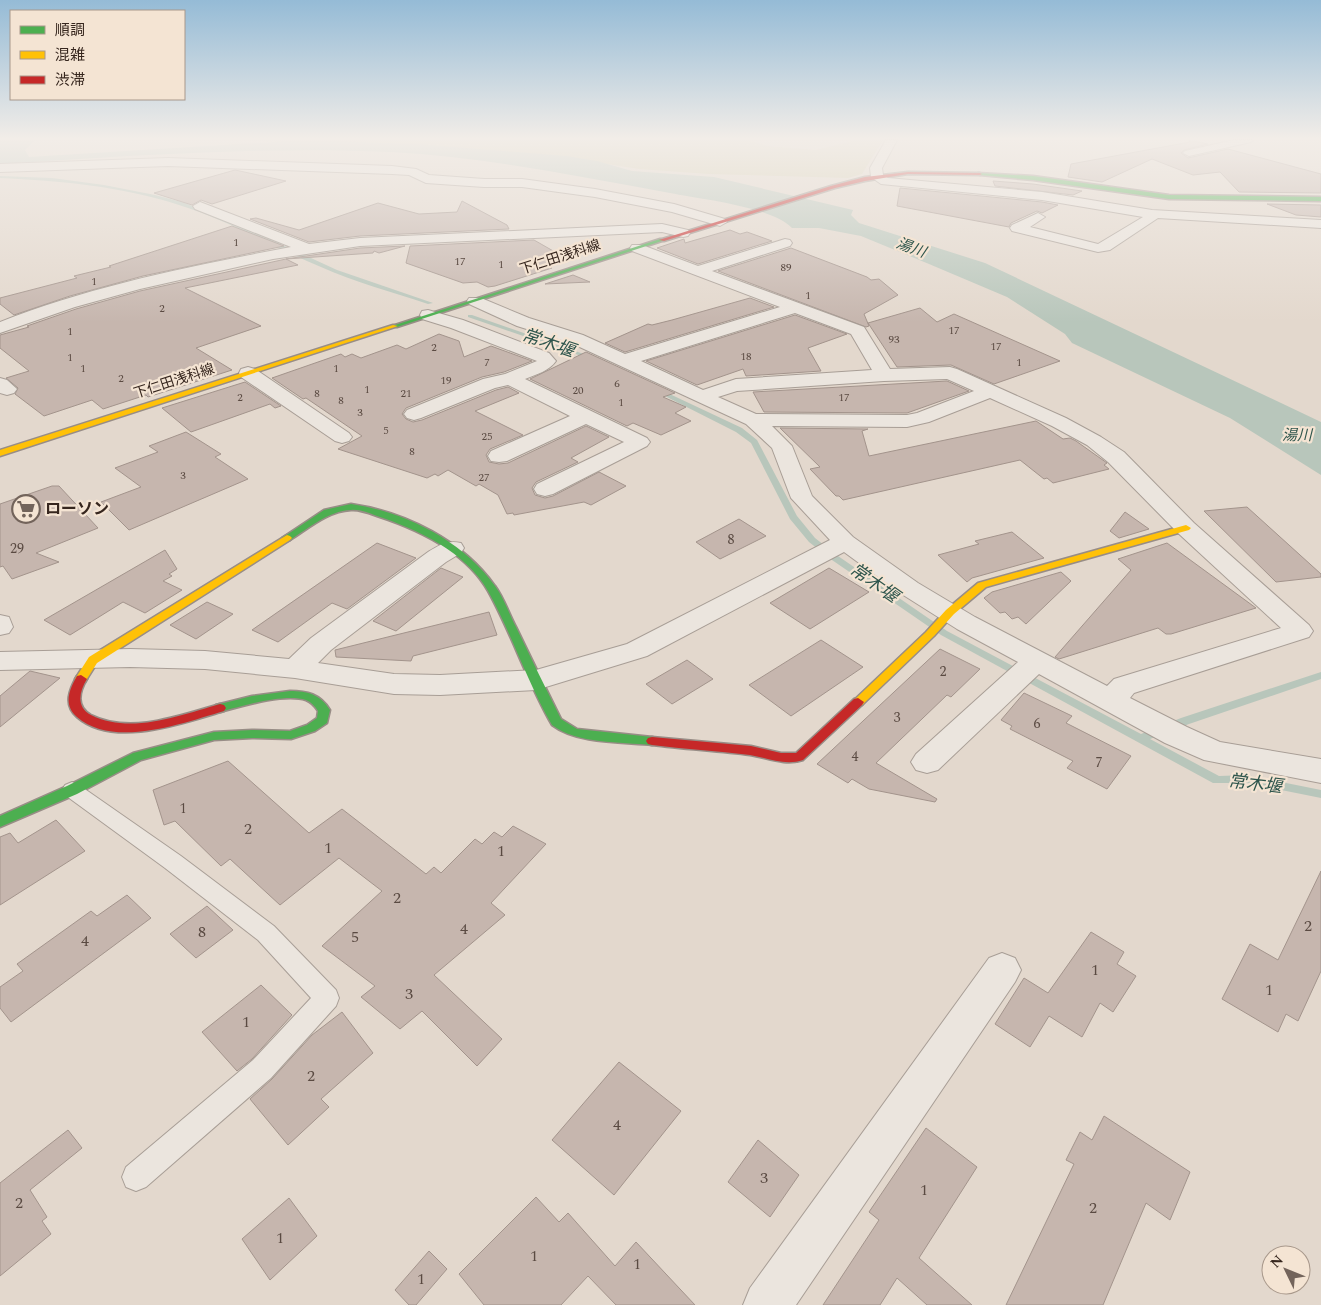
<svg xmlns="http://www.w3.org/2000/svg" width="1321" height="1305" font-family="Spectral,'Noto Sans JP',serif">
	<rect width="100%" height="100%" fill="#e3d8cd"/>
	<path fill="#d5cfb0" d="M243,140H747L767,146L816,150L856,140H883L862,174L848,178L709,174L639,169L562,157Z"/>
	<path fill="#b8c6bb" d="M0,140H39H35L25,150L29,157L306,140L416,144L566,156L597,161L632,171L714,177L853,210L851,215L859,223L985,263L1321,422V475L1230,418L1072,343L1065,334L1007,297L929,264L861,236L819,228H792C773,207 700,199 670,193C578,176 485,157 391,152C261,146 130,156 0,164Z"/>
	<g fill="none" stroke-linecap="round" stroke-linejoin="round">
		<path fill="#b8c6bb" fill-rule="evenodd" d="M0,176L52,178L104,185L155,195L182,202L222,217L337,270L433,303L428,304C392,292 355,282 321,267C273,247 228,220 179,205C121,186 60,181 0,178Z
			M468,315H472L598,359L593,360L468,317Z
			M655,389H659L742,428L757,440L797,516L815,538L838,556L947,631L1141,734L1181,718L1321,672V679L1189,724L1150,739L1219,776L1247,775L1321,790V798L1247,783H1213L941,635L832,560L809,542L790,519L751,443L736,432L655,391Z"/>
	</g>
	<path fill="#c6b6ae" stroke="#a3948c" d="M1188,140L1208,144L1184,150L1181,153L1188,158L1228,149L1321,174V193L1239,192L1220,172L1193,175L1152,159L1102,182L1068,177L1071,164L1190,142Z
		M235,170L286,181L212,204L201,200L192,205L154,193Z
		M993,181L1033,184L1082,191L1073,195L995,186Z
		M900,188L1042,202L1058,205L1042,213L1037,211L1011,223L1009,227L897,206Z
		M462,201L507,225L509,229L360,236L309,242L250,219L256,218L299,230L378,203L419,214L457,212Z
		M1267,204L1321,205V217L1296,215Z
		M232,226L284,246L143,276L70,296L14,315L0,304V298L77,278L74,276L111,267L109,266Z
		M730,230L740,234L747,232L772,241L698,264L657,248L684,239L685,243Z
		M534,240L569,260L546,266L552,268L495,286L488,287L477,282L463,283L406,263L410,246Z
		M405,246L379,253L374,251L373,253L286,259L360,248Z
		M791,248L867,277L871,280L879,279L898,295L864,314L869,326L866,327L718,271Z
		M286,259L298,265L185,288L261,326L196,348L232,370L148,397L146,395L103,409L92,400L44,416L15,394L18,388L6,378L29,371L0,348V335L29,327L27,326L76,309L140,291Z
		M573,275L590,282L545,284Z
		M750,298L774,307L625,352L605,343L648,324L652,325L672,320Z
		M920,308L937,322L954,314L1060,361L994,384L951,365L897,367L868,323Z
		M795,315L847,334L808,348L821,371L746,376L743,369L697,385L646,361Z
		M439,334L459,341L464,357L491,346L532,361L504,372L482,377L406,408L402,414L406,419L413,422L422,420L496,390L508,387L519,393L475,411L523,435L490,449L486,455L489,462L499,464L508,463L586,426L609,437L571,458L578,462L536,482L532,488L535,495L545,498L553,496L599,472L626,486L591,505L584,502L514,515L513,513L507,514L498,495L479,484L476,486L448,470L438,476L435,474L427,478L338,449L362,436L306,398L303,399L272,378L341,354L345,357L352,354L361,358L397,345L406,349Z
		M586,352L675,393L663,397L686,407L675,413L691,421L661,435L633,423L627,426L530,379Z
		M947,381L969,391L907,413L764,412L753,392Z
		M245,382L281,406L275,408L270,404L191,432L162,408Z
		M1036,421L1063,439L1070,438L1076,441L1107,463L1104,465L1109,469L1053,483L1047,478L1044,479L1020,460L843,500L839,496H836L810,469L820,467L780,428L868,429L862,431L869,456Z
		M186,432L221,454L215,457L248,479L129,530L101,502L141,487L115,468L158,452L149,446Z
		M52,486H59L98,528L36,553L59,562L12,579L3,566L0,567V504Z
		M1247,507L1321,574V577L1276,582L1204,511Z
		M1125,512L1149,529L1119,538L1110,531Z
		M739,519L766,536L720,559L696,542Z
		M1012,532L1044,558L972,578L967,582L938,555L979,544L975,541Z
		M377,543L416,558L347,609L332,603L278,642L252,630Z
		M1167,543L1256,608L1171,634H1166L1158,628L1059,659L1055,657L1131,570L1118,559Z
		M165,550L177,569L169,574L172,576L163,581L182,590L145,613L123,602L70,635L44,620Z
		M441,568L463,577L396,631L373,621Z
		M829,568L869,592L810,629L770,603Z
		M1061,572L1071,581L1026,624L1018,617L1012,619L1005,612L1000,613L984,598L992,592Z
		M207,602L233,614L196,639L170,625Z
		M489,612L497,635L413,656L411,661L336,657L335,650Z
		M821,640L863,667L791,716L749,685Z
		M940,649L980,669L951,697L947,695L876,763L937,799L935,802L869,789L852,779L848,783L817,764Z
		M687,660L713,679L672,704L646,684Z
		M30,671L60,678L0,727V696Z
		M1024,693L1072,716L1066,723L1131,756L1107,789L1067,768L1073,761L1010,729L1012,726L1001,720Z
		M228,761L309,833L342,809L426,874L434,867L441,873L475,839L482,844L494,832L502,837L513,826L546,844L491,903L505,915L434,975L502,1039L477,1066L422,1011L400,1029L361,997L375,986L322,946L382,891L339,858L280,905L230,859L221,866L175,821L164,825L153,790Z
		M56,820L85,851L0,905V837L10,833L18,843Z
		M1321,871V971L1298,1021L1286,1014L1278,1032L1222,999L1250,944L1278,960Z
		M127,895L151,918L11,1022L0,1008V987L23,971L17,964L91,911L97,916Z
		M207,906L233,930L196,958L170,934Z
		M1091,932L1124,952L1117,964L1136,976L1113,1012L1100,1003L1082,1037L1049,1016L1030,1047L995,1024L1024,978L1048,993Z
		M261,985L292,1015L252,1059L237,1071L202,1032Z
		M342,1012L373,1053L321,1099L329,1107L288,1145L250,1099L272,1079L312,1035Z
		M619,1062L681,1111L614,1195L552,1140Z
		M1104,1116L1190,1172L1170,1220L1146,1203L1103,1305H1006L1074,1164L1066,1160L1080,1132L1092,1140Z
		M926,1128L977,1167L919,1258L972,1305H927L897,1278L880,1305H823L879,1220L869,1212Z
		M68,1130L82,1148L30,1190L47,1217L42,1221L51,1234L0,1276V1183Z
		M758,1140L799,1175L770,1217L728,1182Z
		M536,1197L559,1222L568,1213L615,1266L636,1242L695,1305H616L588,1276L561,1305H484L459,1274Z
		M289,1198L317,1236L270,1280L242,1239Z
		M429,1251L447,1269L416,1305H409L395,1290Z"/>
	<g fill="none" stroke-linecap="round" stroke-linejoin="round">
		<defs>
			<path id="lane" d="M72,782L79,785L181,856L274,926L336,990L339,998L336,1006L271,1078L146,1187L136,1191L126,1187L122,1177L126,1167L253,1060L311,998L258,940L165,868L65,795L62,790L65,785Z"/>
			<path id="street" d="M886,140H897L882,168L883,175L888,178L1042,192L1152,210L1321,220V228L1158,218L1110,250L1098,252L1012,231L1010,228L1012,225L1038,213L1045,217L1030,227L1098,244L1143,217L1042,200L881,184L871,177L870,168Z
				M1234,140H1253L1251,142L1189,156L1183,153L1185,151Z
				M168,158L392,166L416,169L429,175L484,179H522L595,189L674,204L725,219L727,222L720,226L672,212L595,197L522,187H484L426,183L409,175L392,174L168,166L0,172V164Z
				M200,202L309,244L360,238L662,224L688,230L690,233L688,236L683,237L662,232L360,246L273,259L140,289L75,307L0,333V322C90,286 196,265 291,247L195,209L193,206Z
				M785,239L790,240L792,243L790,246L712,271L864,327L890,369L950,367L957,369L1066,418L1101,437L1124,452L1194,523L1309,625L1313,631L1309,637L1134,693L1130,698L1187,727L1220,742L1321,759V783L1204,760L1165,743L1039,674L938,770L927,773L916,770L911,762L916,754L1018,662L957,629L900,593L844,552L647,656L536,690L440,695L394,694L295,678L205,669L130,667L0,670V652L130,649L205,651L289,659L311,638L428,552C440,545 447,540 461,543L464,548L461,553L446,562L331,650L318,663L394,674L440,675L536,670L627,644L830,540L791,498L772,448L746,424L571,343L517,326L469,304L467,301L469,298H481L529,318L583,335L625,354L780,307L632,251L630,248L632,245H642L698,266ZM795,313L851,334L872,370L736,379L703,390L641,361ZM947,379L974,391L917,413L907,415L756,414L718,397L737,391L884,381ZM990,398L1052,426L1087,445L1108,462L1178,533L1281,628L1114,679L1107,686L975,617L918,583L853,537L812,496L792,446L772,426L907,427L929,422Z
				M428,310L463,320L549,353L556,361C549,371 537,374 525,379L647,438L650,442L647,446L553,494L545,496L537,494L534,489L537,484L624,442L586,424L507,461L499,462L491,461L488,456L491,451L570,416L508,385L495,388L421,418L414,420L407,418L404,414L407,410L483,379L505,374L537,361L451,328L422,319L420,315L422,311Z
				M248,367L255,369L349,433L352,437L349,441L342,443L335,441L241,377L239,373L241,369Z
				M0,378L7,380L17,389L14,393L7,395L0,393Z
				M0,615L9,617L13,627L9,633L0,635Z
				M1002,953L1015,958L1021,970L1015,982L796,1305H743L750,1288L989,958Z"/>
			<path id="fast" d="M978,173L1033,176L1169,195L1321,197V201L1169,199L1033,180L980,175Z
				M660,239L665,240L397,327L392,326Z
				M351,504C406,512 463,541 495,586C504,598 509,614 516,627C531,658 546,689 561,719L577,729L652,737L656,738L658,741L656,744L652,745C621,742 577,744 552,725C527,682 512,634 488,591C466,552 417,529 377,516C369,513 359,509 351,510C328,511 309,528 290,540L287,541L282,538L324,510Z
				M290,691C307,691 320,694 330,710L327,723L315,731L291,739L252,738L214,740L141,760L77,794L0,827V816L67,786L133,753L214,732L252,730L290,731L307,725L317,718L318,711C315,706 311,702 306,700C284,693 242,706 220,712L216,711L214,708L216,705L252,696Z"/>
			<path id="slow" d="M393,325L398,326L0,456V450Z
				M1186,525L1191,528L1189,530L986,587L954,614L934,636L862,705H854L852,702L926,632L946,610L978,583Z
				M287,535L290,536L292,538L290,540L97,663L85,682H77L75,679L89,657Z"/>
			<path id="jam" d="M908,172L980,173L982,174L980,175L908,174L865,181L835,188L664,241L659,240L831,186L865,177Z
				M81,675L87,679C79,692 76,707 91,715C131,735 181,715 220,704L224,705L226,708L224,711C183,723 114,749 77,717C63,705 69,690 77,676Z
				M858,698L864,702L862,705L803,760C785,766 768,758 750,755C717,751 684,749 652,745L648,744L646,741L648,738L652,737L751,746L781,753H796L854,699Z"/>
		</defs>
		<use href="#lane" stroke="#a89e96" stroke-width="2"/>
		<use href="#street" stroke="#a89e96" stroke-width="2"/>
		<use href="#fast" stroke="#988d86" stroke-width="3"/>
		<use href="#slow" stroke="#988d86" stroke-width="3"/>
		<use href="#jam" stroke="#988d86" stroke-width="3"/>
		<use href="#lane" fill="#ebe5de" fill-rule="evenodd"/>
		<use href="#street" fill="#ebe5de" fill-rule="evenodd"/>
		<use href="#fast" fill="#4caf50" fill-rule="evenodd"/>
		<use href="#slow" fill="#ffc107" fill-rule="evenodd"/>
		<use href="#jam" fill="#c62828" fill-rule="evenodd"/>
	</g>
	<linearGradient id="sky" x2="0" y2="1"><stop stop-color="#95bbd6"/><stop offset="0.43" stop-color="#f2ede8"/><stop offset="1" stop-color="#f2ede8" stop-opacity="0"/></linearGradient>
	<rect width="1321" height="322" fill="url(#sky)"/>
	<defs>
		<symbol id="supermarket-ring" viewBox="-11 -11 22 22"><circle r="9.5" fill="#f4e4d3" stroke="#73645b" stroke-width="1.5"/><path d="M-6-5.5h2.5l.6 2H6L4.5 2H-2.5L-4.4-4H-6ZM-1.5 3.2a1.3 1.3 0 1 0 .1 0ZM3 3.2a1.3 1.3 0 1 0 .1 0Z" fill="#73645b"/></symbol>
	</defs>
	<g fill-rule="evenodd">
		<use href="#supermarket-ring" x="10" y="493" width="32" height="32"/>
	</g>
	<g text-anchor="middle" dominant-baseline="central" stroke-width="4.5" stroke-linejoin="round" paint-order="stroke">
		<g font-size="11" fill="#5a4a42">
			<text x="236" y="242">1</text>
			<text x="460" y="261">17</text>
			<text x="501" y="264">1</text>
			<text x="786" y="267">89</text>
			<text x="94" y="281">1</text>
			<text x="808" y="295">1</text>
			<text x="162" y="308">2</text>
			<text x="954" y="330">17</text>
			<text x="70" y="331">1</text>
			<text x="894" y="339">93</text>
			<text x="996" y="346">17</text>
			<text x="434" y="347">2</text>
			<text x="746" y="356">18</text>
			<text x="70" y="357">1</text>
			<text x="487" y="362">7</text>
			<text x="1019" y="362">1</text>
			<text x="83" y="368">1</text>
			<text x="336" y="368">1</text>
			<text x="121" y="378">2</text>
			<text x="446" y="380">19</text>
			<text x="617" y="383">6</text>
			<text x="367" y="389">1</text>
			<text x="578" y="390">20</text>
			<text x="317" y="393">8</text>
			<text x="406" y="393">21</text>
			<text x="240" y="397">2</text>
			<text x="844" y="397">17</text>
			<text x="341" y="400">8</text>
			<text x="621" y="402">1</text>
			<text x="360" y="412">3</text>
			<text x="386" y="430">5</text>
			<text x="487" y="436">25</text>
			<text x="412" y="451">8</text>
			<text x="183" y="475">3</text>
			<text x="484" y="477">27</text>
		</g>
		<g font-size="14" fill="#36261e" stroke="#f4e4d3">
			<text transform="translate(560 257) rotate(-18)">下仁田浅科線</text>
			<text transform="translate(174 381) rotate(-18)">下仁田浅科線</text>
		</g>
		<g font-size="14" fill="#5a4a42">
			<text x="731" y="539">8</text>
			<text x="17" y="548">29</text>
			<text x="943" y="671">2</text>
			<text x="897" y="717">3</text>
			<text x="1037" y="723">6</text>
			<text x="855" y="756">4</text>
			<text x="1099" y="762">7</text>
			<text x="183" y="808">1</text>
		</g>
		<g font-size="15" font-style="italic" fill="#2e554c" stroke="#f4e4d3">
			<text transform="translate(911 248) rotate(20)">湯川</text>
			<text x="1297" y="435">湯川</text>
		</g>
		<g font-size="16" font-weight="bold" fill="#36261e" stroke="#f4e4d3" text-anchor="start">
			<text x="45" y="509">ローソン</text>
		</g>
		<g font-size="16" fill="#5a4a42">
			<text x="248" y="829">2</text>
			<text x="328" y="848">1</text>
			<text x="501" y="851">1</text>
			<text x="397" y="898">2</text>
			<text x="1308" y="926">2</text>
			<text x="464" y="929">4</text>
			<text x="202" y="932">8</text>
			<text x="355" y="937">5</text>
			<text x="85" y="941">4</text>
			<text x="1095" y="970">1</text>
			<text x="1269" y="990">1</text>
			<text x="409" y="994">3</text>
			<text x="246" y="1022">1</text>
			<text x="311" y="1076">2</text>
			<text x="617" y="1125">4</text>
			<text x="764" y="1178">3</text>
			<text x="924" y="1190">1</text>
			<text x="19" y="1203">2</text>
			<text x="1093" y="1208">2</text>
			<text x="280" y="1238">1</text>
			<text x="534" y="1256">1</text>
			<text x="637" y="1264">1</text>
			<text x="421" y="1279">1</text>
		</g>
		<g font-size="18" font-style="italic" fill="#2e554c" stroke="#f4e4d3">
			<text transform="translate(548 343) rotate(19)">常木堰</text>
			<text transform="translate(874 583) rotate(35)">常木堰</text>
			<text transform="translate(1255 784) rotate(7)">常木堰</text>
		</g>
	</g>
	<rect x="10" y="10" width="175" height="90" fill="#f4e4d3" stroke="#a8988b"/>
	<rect x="20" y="26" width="25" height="8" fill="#4caf50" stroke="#a8988b"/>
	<text x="55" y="35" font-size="15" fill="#36261e">順調</text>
	<rect x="20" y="51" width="25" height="8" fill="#ffc107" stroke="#a8988b"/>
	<text x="55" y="60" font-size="15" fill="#36261e">混雑</text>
	<rect x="20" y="76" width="25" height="8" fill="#c62828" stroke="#a8988b"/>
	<text x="55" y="85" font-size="15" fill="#36261e">渋滞</text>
	<g transform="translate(1286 1270) rotate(313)"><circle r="24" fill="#f4e4d3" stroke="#a8988b"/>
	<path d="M0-4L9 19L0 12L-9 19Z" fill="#73645b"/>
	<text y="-8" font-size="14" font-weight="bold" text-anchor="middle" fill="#36261e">N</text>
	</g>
</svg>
